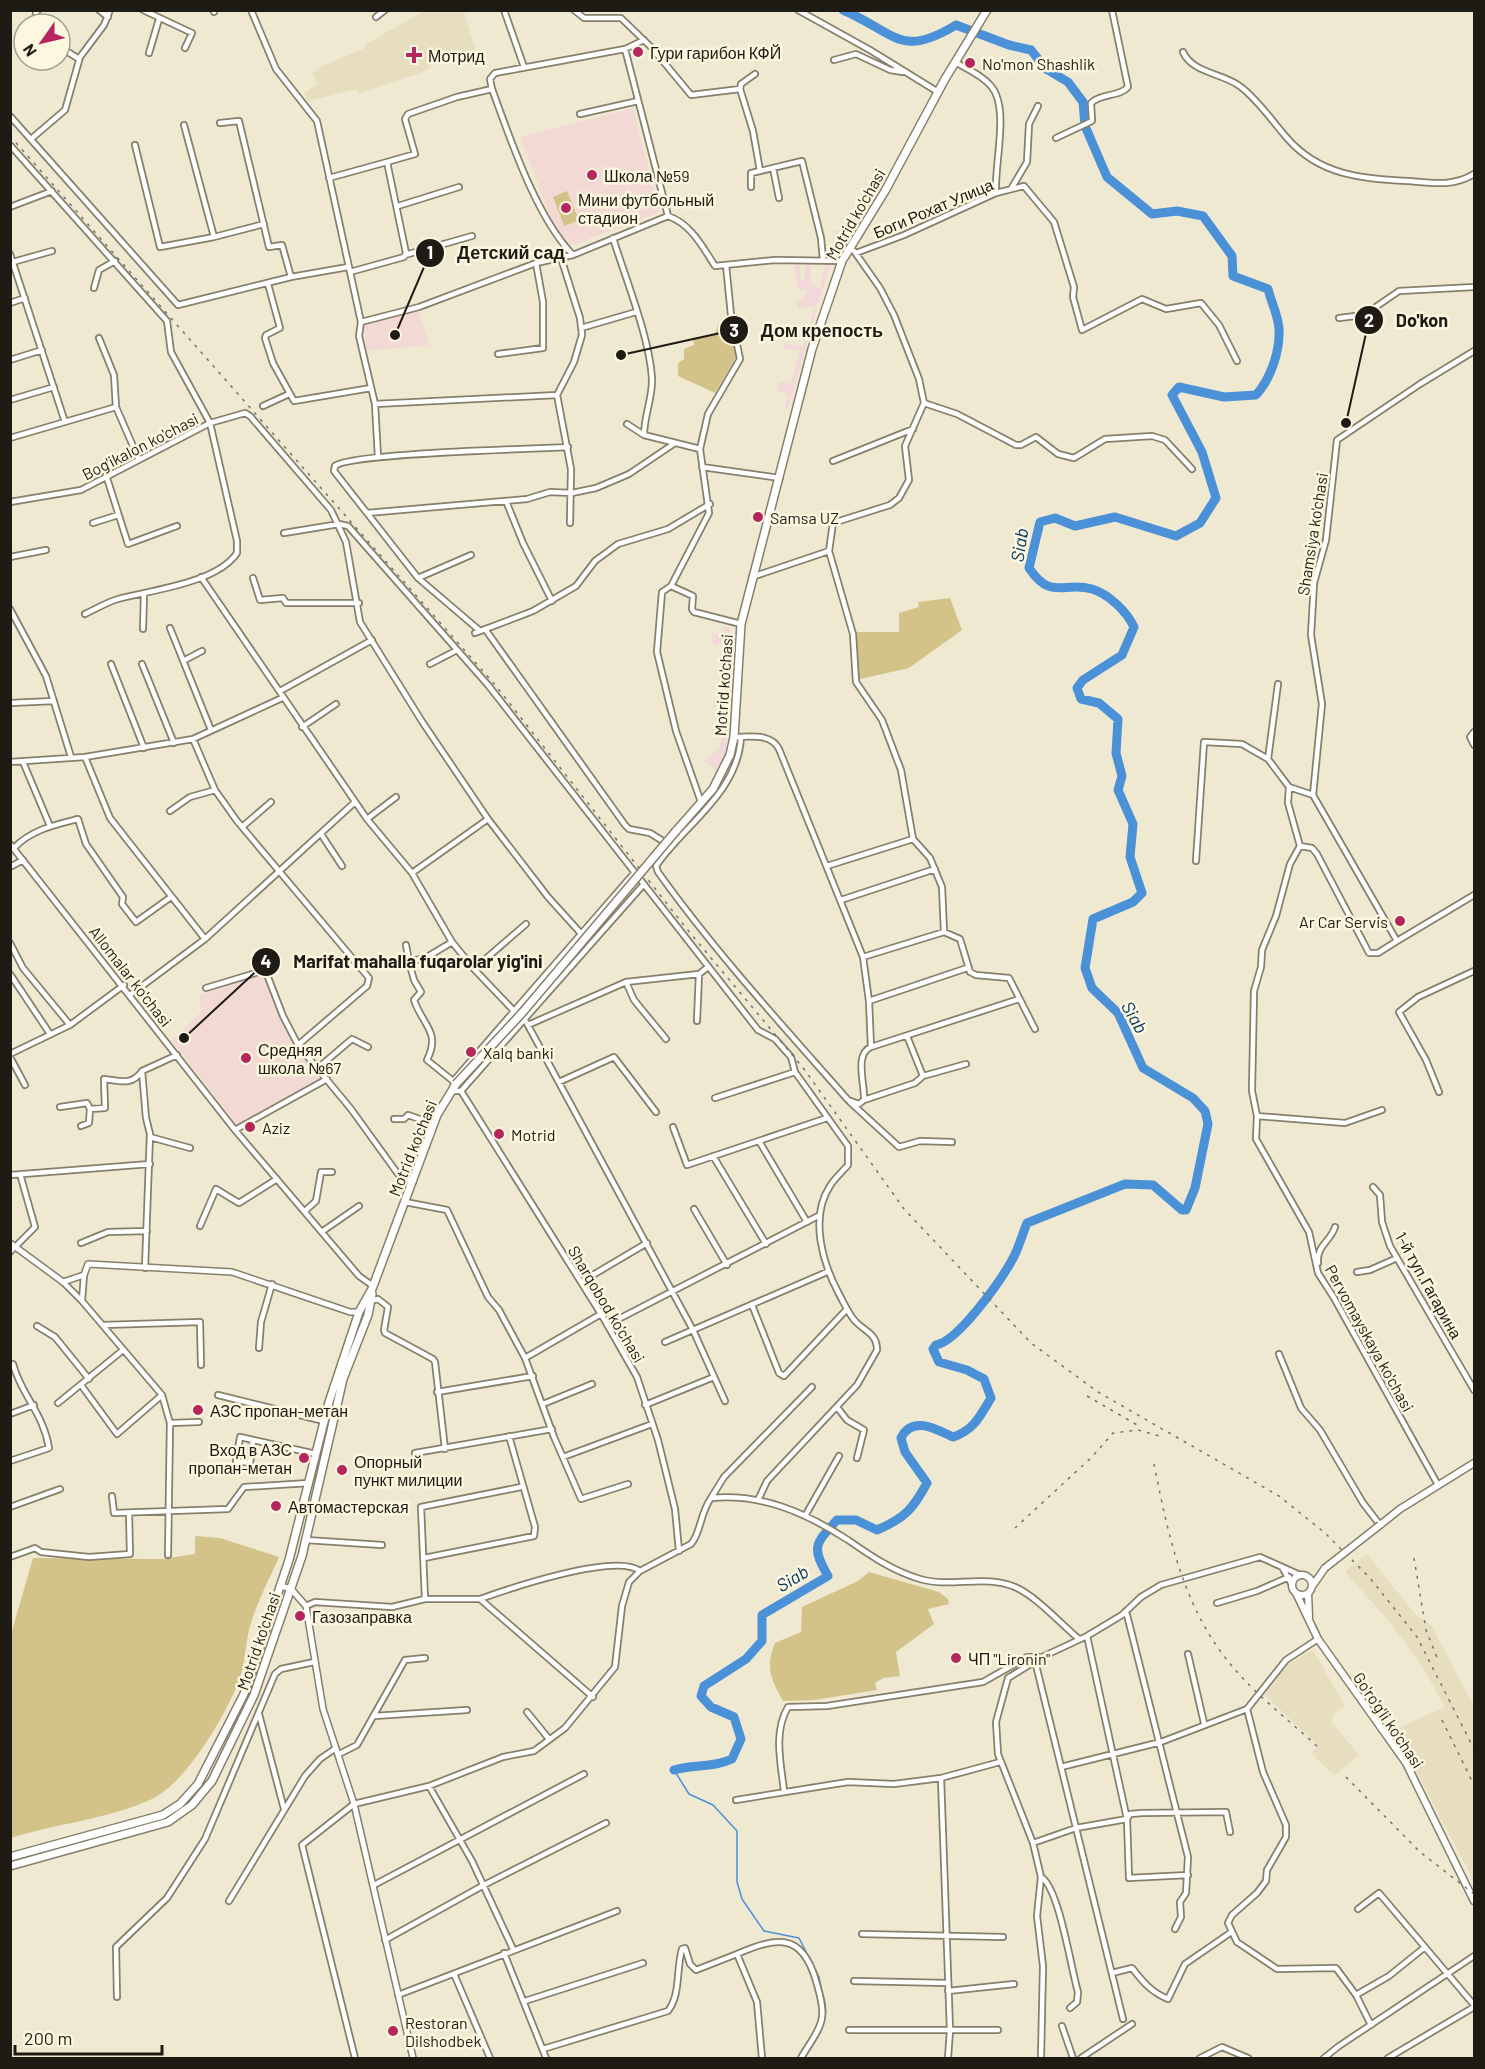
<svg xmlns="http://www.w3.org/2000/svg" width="1485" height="2069" font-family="Barlow,sans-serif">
	<rect width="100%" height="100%" fill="#f0e9d2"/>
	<path fill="#f3d8da" d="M863,204L866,206L842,244L840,243V235L832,231H844L846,218L854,205L861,207Z
		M799,262L801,280H804L806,262H811V284L820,288L825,263L830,267L817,306L798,308L797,301H802L806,290H798L794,263Z
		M814,309H817L788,409L785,408L788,394L777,391L779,381L791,384L800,351L784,349V343L803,346Z
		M724,626L730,628L729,710L727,718L718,723L716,718L722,713V703L714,708L713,702L722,693L723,682H717V679L723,673L715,674V670L723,667L721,643L715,645L712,641V632L723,636Z
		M725,723H729L725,757L718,773L704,760L719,749Z"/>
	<path fill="#e7dec0" d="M424,11H464L478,60L463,61L462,56L436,63L421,73L359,93L356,89L309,101L307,100L304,93L318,84L312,74L324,65L363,49L366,44Z
		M1367,1554L1416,1615L1431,1625L1474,1706V1881L1394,1730L1445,1707L1422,1666L1388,1620L1345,1572Z
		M1313,1650L1345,1706L1335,1713L1331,1721L1359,1755L1334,1776L1312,1754L1318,1746L1263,1693L1286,1665Z"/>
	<path fill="#f3d9d3" d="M633,108L660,212L571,246L556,231L520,137Z
		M418,310L430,345L367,351L363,324Z
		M265,973L269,986L301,1048L325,1079L237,1125L172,1040L201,1012L199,995Z"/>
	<path fill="#d4c389" d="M567,191L579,220L564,226L553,197Z
		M729,321L736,357L715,393L678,376V363L684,359V349L694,345L693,338L715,334L719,323Z
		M950,598L962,630L909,668L856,680L857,632H899V613L919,607L918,602Z
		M195,1536L220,1538L279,1557C270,1578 259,1598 252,1620C245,1639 246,1660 240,1678C227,1714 186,1783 152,1799C107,1820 57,1823 11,1838V1634L33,1558L162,1559L195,1554Z
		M869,1572L939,1592L948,1599L949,1604L928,1609L934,1624L896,1652L900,1676L883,1678L875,1683L877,1690L815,1700L783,1701C771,1680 765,1667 775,1643L801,1632L802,1607L858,1581Z"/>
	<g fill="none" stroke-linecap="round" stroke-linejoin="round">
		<path stroke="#4b91d7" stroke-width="1.5" d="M674,1770L689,1794L713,1805L737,1831V1882L742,1899L764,1931L799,1938L819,1977L822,1993
			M823,2022L825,2009
			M805,2058L812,2045"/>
		<path stroke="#4b91d7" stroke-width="9" d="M674,1770C693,1764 713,1768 732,1759L741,1739L734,1717L711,1707L701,1696L704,1686L746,1659L762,1641V1615L828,1576C811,1547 815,1544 837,1520H856L877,1530C905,1518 913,1509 927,1483L905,1452L901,1438C912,1415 936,1429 953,1437C974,1430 980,1416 991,1398L984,1379L967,1370L939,1362L933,1349L936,1345C958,1341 999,1283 1011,1262C1018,1251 1022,1235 1027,1223L1125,1184L1153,1185L1182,1210H1186L1195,1188L1208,1124L1205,1111L1193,1098L1143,1068L1118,1013L1092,988L1085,968L1093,919L1133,902L1142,893L1130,857L1133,824L1118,790L1122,776L1116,753L1118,719L1099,703L1081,699L1077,688L1083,680L1122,655L1134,627C1127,612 1109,594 1092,589C1064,581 1051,601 1029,568L1040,522L1055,518L1075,526L1115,517L1176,536L1200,523L1216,498L1202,452L1172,395L1179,387L1224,397L1256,395C1270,380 1280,352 1279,330C1279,317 1271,302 1268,289L1233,276L1232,256L1203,216L1177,211L1152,214L1107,177L1085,126L1083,102L1068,82L1046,69L1031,50L1009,45L956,25C900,59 896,33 843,10"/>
		<defs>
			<path id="minor" d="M99,10L108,17
				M143,10L192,33L185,48
				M213,10L214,12
				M251,10L276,69L317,121L361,322L419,307L536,263L573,255L668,216C691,224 702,246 715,266L775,260L842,261
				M504,10L524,67
				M574,10L584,18H621L652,48L691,95L740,89L753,131L760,171L802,161L821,238L823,260
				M798,10L870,50L938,92
				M36,13L38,10
				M376,17L385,10
				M60,47L79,59
				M625,49L668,216
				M1183,52C1193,74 1224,73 1241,87C1259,101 1272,121 1287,138C1319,175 1362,179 1408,181C1432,183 1453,187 1474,174
				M149,53L159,19
				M834,60L856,54L890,70L903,72
				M955,62C967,69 982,75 991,86C1010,108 994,164 996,193
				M492,89L490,79L495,73L625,49L644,40
				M740,89L741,84L755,74
				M580,114L638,101
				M10,116L178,305L291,277L348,267
				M220,123L239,121L269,247L282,245L291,277
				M184,125L214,237L264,224
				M1056,138L1092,121L1091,103C1101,93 1120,97 1128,87L1112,10
				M31,139L65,110L80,57L104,25L110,10
				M10,145L167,321L171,352L210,423L237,541V553C217,583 152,590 118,599C107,602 96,609 85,614
				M135,145L160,247L214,237
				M387,162L415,154L405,119L408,114L457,97L492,89C510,138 536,217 573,255
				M773,168L779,198
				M329,178L387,162L406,253L404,257L350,272
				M751,187V173L760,171
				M1011,189L1027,162L1029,124L1038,106
				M398,206L459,187
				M10,207L52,191
				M613,238C625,277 651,341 652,381C652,399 644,417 644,435L700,449
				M856,253L904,235L996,193L1024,186L1054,222L1074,287L1073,297L1082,330L1142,299L1166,309L1201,303L1219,325L1237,361
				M10,254L65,422
				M405,255L472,236
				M561,258L580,318L582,335L574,362L557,395L571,469L570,523
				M13,262L52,251
				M268,284L280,328L266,335L265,338L273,363L294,401L371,388
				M94,288L99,270L115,261
				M10,303L25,298
				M1339,318L1364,315L1399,291L1474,287
				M361,322L359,336L375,404L378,457
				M581,328L636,312
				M99,338L114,375L116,407L139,460
				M498,354L543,348V302L536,263
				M10,360L42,350
				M10,400L54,387
				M924,403L957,414L1016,445H1021L1036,437L1058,454L1074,458L1105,439L1152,436L1165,440L1192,469
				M375,404L557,395
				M263,406L289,394
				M627,424L644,435
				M10,438L116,407
				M833,461L913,429
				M702,467L780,478
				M106,475L128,544L177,526
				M506,501L523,543L552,601
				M10,502L81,490L210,423L245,413L250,416L331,510L346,542L360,622L423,723L488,819L548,897L585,938
				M367,513L527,499L550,492L572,493L596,488L629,474L675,443
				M93,523L118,515
				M284,533L339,524L348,526L488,685L758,1030L775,1039L791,1057L795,1072L848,1146V1165C842,1172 834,1179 830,1186C809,1218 823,1264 839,1294C844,1303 849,1315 856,1322C866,1332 877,1334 877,1350L857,1385L767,1481L759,1498
				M829,551L853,634L856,682L882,720L901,770L913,839L930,858L942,887L944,932L863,957
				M10,557L46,550
				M201,577L367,819L412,873L452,942L474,969L515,1012
				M752,577L829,551L833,523L890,505L899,498L909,480L905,446L924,403L919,379L894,315L880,288L854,251
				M253,578L260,600L283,598L286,603H359
				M418,578L471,555
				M671,586L693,596L692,609L694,612L741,624
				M10,609L46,676L71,757
				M170,628L211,730
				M143,629L144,593
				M485,629L625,825L629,829L650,833L666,843
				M479,630L418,578L334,471L335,466C349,453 535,449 568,447
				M475,633L533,611L576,586L595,561L618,544L668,529L710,504
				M183,661L202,651
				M111,664L144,748
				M142,664L174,743
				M430,664L457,650
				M280,691L372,640
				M10,703L54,701
				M302,727L336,704
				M1474,732L1470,737L1474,745
				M734,737C750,737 771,733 779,749L863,957L869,1001L871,1047L1019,999
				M741,737C738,793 685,824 656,866L658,872C716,953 783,1026 848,1100L859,1104L864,1100C865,1084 854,1054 871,1047
				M193,739L215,790L237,821L369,978L367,986L298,1045
				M85,757L110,818L205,939
				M1268,759L1278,684
				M10,762L85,757L193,739L282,698
				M23,762L50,826
				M1289,787L1288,803L1300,846L1290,864L1276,916L1262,950L1261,967L1254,991L1252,1091L1257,1116L1256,1139L1309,1232L1318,1273L1334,1298L1438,1485
				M1313,795L1322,704L1311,635L1314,583L1326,540L1337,440L1420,384L1474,351
				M701,802L676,731L657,652L662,592L671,586L709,513L700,449L708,414L740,359L731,315L726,265
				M170,811L190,797L215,790
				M367,819L396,797
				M242,827L271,802
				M321,834L342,866
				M10,844L235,1130L359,1276L373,1286
				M1300,846L1312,848L1317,854L1369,953H1378L1397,941
				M14,848C31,830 54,825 78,819L86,844L123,897L122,904L136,922L171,897
				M1196,861L1204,742L1242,744L1268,759L1289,787L1313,795L1397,941L1474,895
				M827,866L913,839
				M10,867L23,860
				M635,872L455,1079L452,1091H461L644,884
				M412,873L488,819
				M841,900L935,869
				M944,932L960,939L970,972L976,975L1009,978L1035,1029
				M452,942L427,957L409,962L414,980L421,992L414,1000C423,1026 441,1032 427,1060L453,1081
				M10,943L23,968L70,1025
				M406,945L409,962
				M474,969L526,924
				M10,974L50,1034
				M626,982L634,1000L666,1039
				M206,988L262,971L266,972L283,1016L298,1045L351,1109L398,1174L413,1182
				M130,995L205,939L355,802
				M869,1001L967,968
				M524,1018L693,1330L725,1401
				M697,1021L699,974
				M528,1025L626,982L699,974L708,967
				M907,1036L923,1076L966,1064
				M10,1054L70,1025L124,985
				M10,1057L25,1085
				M318,1068L352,1039L368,1047
				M559,1082L614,1057L656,1112
				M461,1091L601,1314L637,1377L658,1440L675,1509L679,1551
				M1439,1092L1426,1060L1399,1012L1418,997L1474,971
				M715,1098L795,1072
				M864,1100L915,1083L923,1076
				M850,1102L899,1147L920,1141L952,1142
				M60,1107L87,1103L90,1109L105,1108L104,1079C120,1081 132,1086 142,1071
				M1257,1116L1345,1123L1382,1110
				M394,1119H404L408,1115L434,1124
				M81,1126L89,1123L90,1109
				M673,1127L687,1165L827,1118
				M235,1130L327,1079
				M150,1137L190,1148
				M759,1141L807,1222
				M713,1156L766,1244
				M10,1175L150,1164
				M1373,1187L1380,1195L1382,1222L1390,1246L1474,1390
				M405,1202L447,1210L488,1297L499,1310L525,1358L554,1437L581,1499L628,1484
				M694,1209L727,1265
				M305,1211L316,1201L321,1172H332
				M200,1226L216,1189L239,1203L277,1179
				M323,1231L359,1206
				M81,1243L108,1232L147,1231
				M10,1252L35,1227L20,1174
				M1318,1263C1316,1246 1331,1241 1335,1227
				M145,1268L150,1134L146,1118L142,1071L177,1055
				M1357,1272L1370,1270L1397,1258
				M84,1275L82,1301L162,1395L170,1423L168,1555
				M63,1282L82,1301
				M581,1282L647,1243
				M370,1301L378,1299L388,1307L384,1330L385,1333L433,1359L435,1362L445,1449
				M752,1305L779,1373L784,1376L847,1309
				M103,1325L200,1322L201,1365
				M607,1325L820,1215
				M37,1326L55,1337L89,1379
				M665,1342L827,1272
				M259,1348L261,1322L272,1284
				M1279,1354L1301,1408L1320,1430L1363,1503L1380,1525
				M525,1358L601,1314
				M10,1365L13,1364C21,1395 43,1412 49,1448L10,1461
				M81,1385L117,1434L162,1395
				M437,1392L533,1376
				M218,1395L324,1421
				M58,1403L123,1350
				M543,1404L592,1384
				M645,1405L714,1377
				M837,1407L847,1420L864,1430L857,1458
				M10,1414L34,1405
				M170,1423L199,1422
				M253,1441L250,1463L236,1461L240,1437L316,1454
				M415,1453L552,1429
				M563,1457L652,1424
				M112,1496L114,1513L228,1509L244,1487L309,1483
				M711,1498L724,1477L812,1387
				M10,1507L60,1489
				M805,1516L839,1456
				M306,1540L382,1545
				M10,1557L35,1548L41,1552L89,1557L130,1554L129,1513
				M424,1558L534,1536L535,1527L509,1436
				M1282,1567L1292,1585
				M425,1599L421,1507L521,1487
				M480,1599C508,1589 616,1552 640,1571
				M1217,1603L1257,1591L1289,1577
				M306,1606L315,1602L392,1607L425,1599H480L593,1697
				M1126,1611L1188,1857L1186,1893L1180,1902L1181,1917L1175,1929
				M1087,1636L1127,1819L1129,1878L1188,1875
				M1318,1639L1286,1660L1247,1709L1263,1772L1286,1825V1837L1267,1870L1266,1881L1257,1893L1232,1915L1228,1923L1237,1942L1277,1969L1336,1968L1356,1995L1371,2025
				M1188,1654L1204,1723
				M1035,1661L1123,2019
				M527,1712L549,1739
				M259,1714L284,1809
				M374,1716L467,1710
				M339,1754L357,1745L405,1660L425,1658
				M1061,1767L1161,1742L1247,1709
				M429,1786L472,1861L513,1949
				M784,1791C781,1764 773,1732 788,1707L827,1706L983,1682L1027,1657H1039
				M736,1800L848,1782L894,1784L941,1778
				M1033,1843L1076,1828L1127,1819L1130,1814L1142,1813L1226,1812L1230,1832
				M1041,1877C1059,1887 1071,1969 1078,1992L1077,2002L1070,2008
				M374,1885L584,1774
				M229,1901L305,1776L320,1759L336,1748
				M1358,1909L1379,1893L1474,2005
				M862,1934L1003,1937
				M385,1940L484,1885L606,1823
				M504,1953L546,2058
				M737,1954C777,1937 802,1932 816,1981C819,1992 824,2006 822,2017C821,2030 807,2047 801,2058
				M1112,1973L1132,1968C1143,1982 1151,1992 1168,1999L1185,1964L1230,1933
				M454,1974L490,2058
				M854,1981L948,1983
				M948,1991L1014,1984
				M398,1995L617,1911
				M1356,1995L1389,1976L1425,1947
				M117,1997L116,1947L167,1898L205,1839L275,1674L281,1669L314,1662
				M525,2001L643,1963
				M1062,2026L1073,2058
				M849,2030H998
				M543,2049L668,2011C681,1994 676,1969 682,1949L685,1948L690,1964L696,1970L737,1954L757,2002L762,2058
				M355,2058L302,1845L354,1804L429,1786L503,1757L534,1751L565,1728L615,1667L622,1606L629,1582L640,1571L691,1544C701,1533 700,1513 711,1498C762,1493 806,1513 848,1540C871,1556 893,1571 920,1579C950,1588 986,1574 1015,1587C1036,1596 1061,1624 1079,1639
				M948,2058L950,2030L941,1778L1000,1762
				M1041,2058L1043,1966L1037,1916L1041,1877L1033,1843L998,1754L996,1722L1008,1678L1042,1657L1087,1636L1122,1615L1141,1597L1161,1585L1260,1557L1300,1575
				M1081,2058L1132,2024
				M1200,2058L1222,2047L1248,2058
				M1324,2058L1339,2046L1474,1956
				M1388,2058L1474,2007"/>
			<path id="tertiary" d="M10,1243L63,1282L84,1275L88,1264L232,1272L350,1312H359
				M281,1586L291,1589L306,1606L323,1709L354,1804L413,2058"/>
			<path id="secondary" d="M1380,1525L1400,1509L1474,1463
				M1292 1585a10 10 0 1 1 20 0a10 10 0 1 1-20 0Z
				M1313,1585L1325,1568
				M1296,1593L1318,1639L1406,1763L1474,1901
				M1308,1593L1309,1617"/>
			<path id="primary" d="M676,831L713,789L730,755L734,737L741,624L812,349L842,261L885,191L945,79L987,10
				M10,1857L163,1815L180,1804L198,1784L244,1694L289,1560L329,1402L359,1312L372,1289L437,1115L456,1084
				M10,1866L168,1822L192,1805L212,1781L254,1695L302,1556L343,1379L368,1315L372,1294"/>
		</defs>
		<use href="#minor" stroke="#86806b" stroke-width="8"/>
		<use href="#tertiary" stroke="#86806b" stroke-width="8"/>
		<use href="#secondary" stroke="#86806b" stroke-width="9"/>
		<use href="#primary" stroke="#86806b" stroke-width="10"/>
		<use href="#minor" stroke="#fff" stroke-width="4.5"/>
		<use href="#tertiary" stroke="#fff" stroke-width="5"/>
		<use href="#secondary" stroke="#fff" stroke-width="6"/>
		<use href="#primary" stroke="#fff" stroke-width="7"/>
		<path stroke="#777365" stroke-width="1.5" stroke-dasharray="3 6" stroke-linecap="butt" d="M10,136L496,686L686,928L804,1069L904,1209L1031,1343L1098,1392L1279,1496L1325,1533L1370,1578L1417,1637L1474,1749
			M1087,1396L1139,1426
			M1154,1464C1168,1534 1182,1603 1227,1660C1253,1693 1289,1720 1320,1749
			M1015,1528L1092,1457L1113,1433L1138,1430L1163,1437
			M1414,1558L1426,1630L1438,1660
			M1442,1720L1474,1785
			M1346,1777L1420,1852L1474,1894"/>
		<defs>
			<path id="secondary-bridge" d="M1325,1568L1380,1525"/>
			<path id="primary-bridge" d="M456,1084L522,1013L676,831"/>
		</defs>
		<use href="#secondary-bridge" stroke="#86806b" stroke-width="9" stroke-linecap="butt"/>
		<use href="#primary-bridge" stroke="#86806b" stroke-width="10" stroke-linecap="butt"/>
		<use href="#secondary-bridge" stroke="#fff" stroke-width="6"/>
		<use href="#primary-bridge" stroke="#fff" stroke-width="7"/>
	</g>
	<g fill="#b4265d" stroke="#fef7e0" stroke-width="2">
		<circle cx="638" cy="52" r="6"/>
		<path d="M411 46h6v6h6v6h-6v6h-6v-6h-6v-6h6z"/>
		<circle cx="970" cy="63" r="6"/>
		<circle cx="592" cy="175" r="6"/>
		<circle cx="566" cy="208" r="6"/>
		<circle cx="758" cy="517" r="6"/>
		<circle cx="1400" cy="921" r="6"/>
		<circle cx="471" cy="1052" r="6"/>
		<circle cx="246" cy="1058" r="6"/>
		<circle cx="250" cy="1127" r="6"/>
		<circle cx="499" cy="1134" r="6"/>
		<circle cx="198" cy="1410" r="6"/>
		<circle cx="304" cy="1458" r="6"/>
		<circle cx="342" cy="1470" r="6"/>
		<circle cx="276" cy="1506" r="6"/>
		<circle cx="300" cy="1616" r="6"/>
		<circle cx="956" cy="1658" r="6"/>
		<circle cx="393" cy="2031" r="6"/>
	</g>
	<g text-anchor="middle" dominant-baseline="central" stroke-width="5" stroke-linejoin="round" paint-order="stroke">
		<g font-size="16" fill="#1d1b13" stroke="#fef7e0" text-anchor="start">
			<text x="650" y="52">Гури гарибон КФЙ</text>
			<text x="428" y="55">Мотрид</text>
			<text x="982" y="63">No'mon Shashlik</text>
			<text x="604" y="175">Школа №59</text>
			<text x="578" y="199">Мини футбольный<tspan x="578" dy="18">стадион</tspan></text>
			<text x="770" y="517">Samsa UZ</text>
			<text x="1388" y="921" text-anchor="end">Ar Car Servis</text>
			<text x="258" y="1049">Средняя<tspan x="258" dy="18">школа №67</tspan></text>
			<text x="483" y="1052">Xalq banki</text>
			<text x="262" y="1127">Aziz</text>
			<text x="511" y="1134">Motrid</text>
			<text x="210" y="1410">АЗС пропан-метан</text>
			<text x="292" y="1449" text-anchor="end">Вход в АЗС<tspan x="292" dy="18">пропан-метан</tspan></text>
			<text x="354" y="1461">Опорный<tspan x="354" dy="18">пункт милиции</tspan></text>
			<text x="288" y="1506">Автомастерская</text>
			<text x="312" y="1616">Газозаправка</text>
			<text x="968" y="1658">ЧП "Lironin"</text>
			<text x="405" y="2022">Restoran<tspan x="405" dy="18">Dilshodbek</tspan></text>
		</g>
		<g font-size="16" fill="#1d1b13" stroke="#fef7e0">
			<text transform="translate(933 208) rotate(-23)">Боги Рохат Улица</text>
			<text transform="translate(855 214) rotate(-60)">Motrid ko'chasi</text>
			<text transform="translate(140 446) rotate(-27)">Bog'ikalon ko'chasi</text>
			<text transform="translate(1312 534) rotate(-81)">Shamsiya ko'chasi</text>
			<text transform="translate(723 685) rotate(-86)">Motrid ko'chasi</text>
			<text transform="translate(131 976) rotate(52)">Allomalar ko'chasi</text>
			<text transform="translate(412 1148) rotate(-68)">Motrid ko'chasi</text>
			<text transform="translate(1429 1285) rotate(61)">1-й туп.Гагарина</text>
			<text transform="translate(607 1304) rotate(59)">Sharqobod ko'chasi</text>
			<text transform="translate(1370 1338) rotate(61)">Pervomayskaya ko'chasi</text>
			<text transform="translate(258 1641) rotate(-71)">Motrid ko'chasi</text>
			<text transform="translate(1389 1720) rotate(56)">Go'ro'g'li ko'chasi</text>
		</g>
		<g font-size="18" font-style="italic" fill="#003764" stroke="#fef7e0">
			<text transform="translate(1019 545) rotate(-81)">Siab</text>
			<text transform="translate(1135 1017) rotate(60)">Siab</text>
			<text transform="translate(792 1578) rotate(-31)">Siab</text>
		</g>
	</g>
	<path fill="none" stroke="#1d1b13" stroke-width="2" d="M395 335L430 253M1346 423L1369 320M621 355L734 330M184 1038L266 962"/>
	<g fill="#1d1b13" stroke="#fef7e0" stroke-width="2">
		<circle cx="395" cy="335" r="6"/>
		<circle cx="1346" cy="423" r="6"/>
		<circle cx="621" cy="355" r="6"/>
		<circle cx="184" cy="1038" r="6"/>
		<circle cx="430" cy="253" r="15"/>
		<circle cx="1369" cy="320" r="15"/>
		<circle cx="734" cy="330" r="15"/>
		<circle cx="266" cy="962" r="15"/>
	</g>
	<g font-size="18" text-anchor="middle" font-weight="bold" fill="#fff">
		<text x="430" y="259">1</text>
		<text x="1369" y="327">2</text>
		<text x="734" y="337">3</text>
		<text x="266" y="968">4</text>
	</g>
	<g font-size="18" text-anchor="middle" font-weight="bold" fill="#1d1b13" stroke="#fef7e0" stroke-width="5" stroke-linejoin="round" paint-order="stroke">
		<text x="511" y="259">Детский сад</text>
		<text x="1422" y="327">Do'kon</text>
		<text x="822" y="337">Дом крепость</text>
		<text x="418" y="968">Marifat mahalla fuqarolar yig'ini</text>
	</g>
	<rect width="1485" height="2069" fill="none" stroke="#1d1b13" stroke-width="24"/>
	<g transform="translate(42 42) rotate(236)"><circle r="28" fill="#fef7e0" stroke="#a49f8e" stroke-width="1.5"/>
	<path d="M0-4.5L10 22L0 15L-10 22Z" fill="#b4265d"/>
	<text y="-9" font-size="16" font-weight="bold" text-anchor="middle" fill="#1d1b13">N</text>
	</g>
	<path d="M15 2045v9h147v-9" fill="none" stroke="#1d1b13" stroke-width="3"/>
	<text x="24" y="2045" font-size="18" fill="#1d1b13" stroke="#fef7e0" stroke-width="4.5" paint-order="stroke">200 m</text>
</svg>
